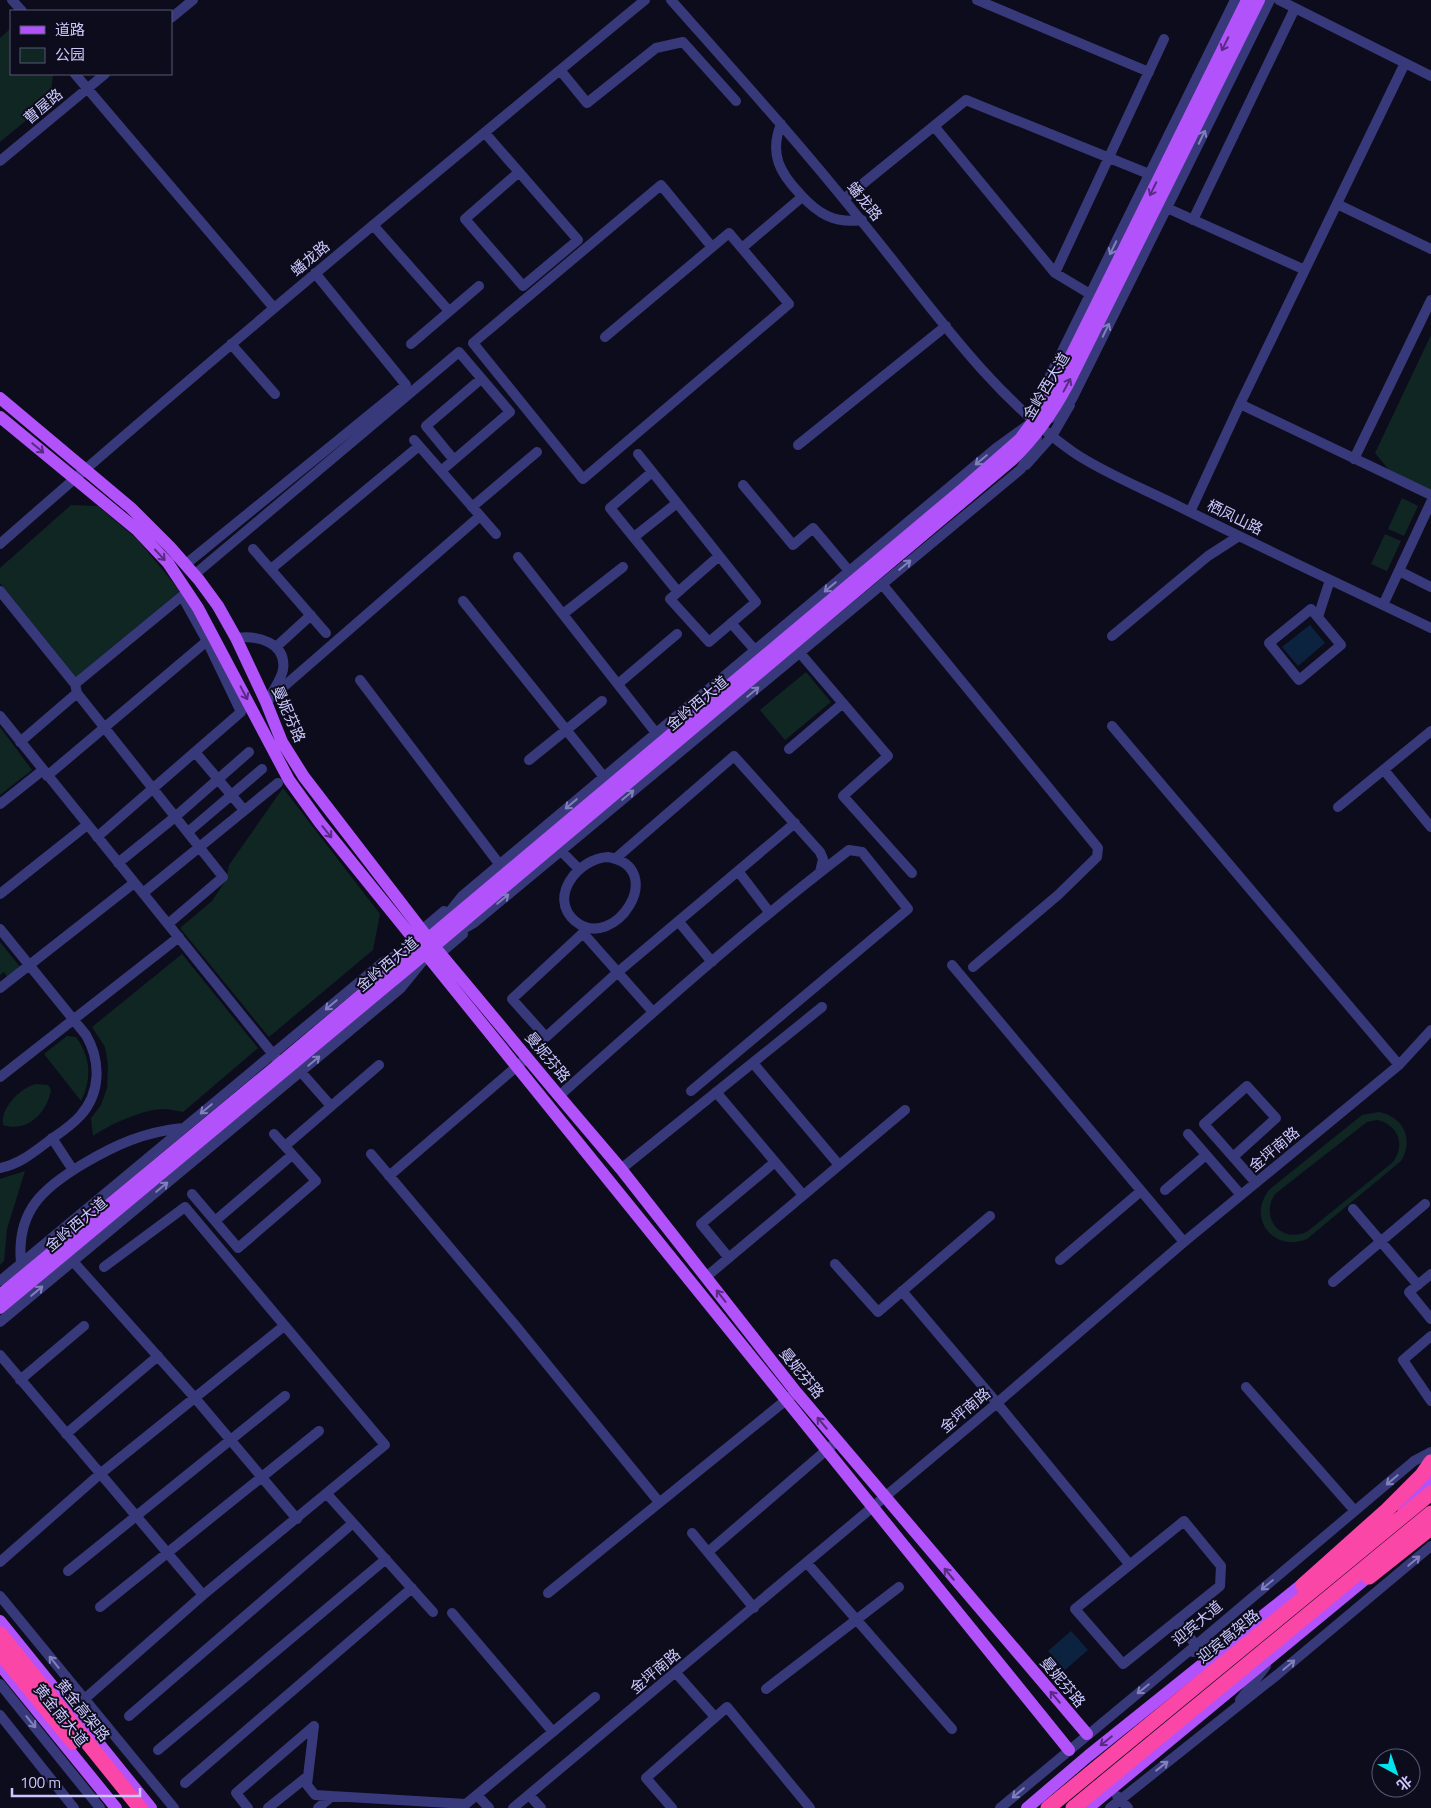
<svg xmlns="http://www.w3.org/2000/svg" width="1431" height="1808" font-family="'Titillium Web','Noto Sans SC',sans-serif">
	<rect width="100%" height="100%" fill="#0d0c1c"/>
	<path fill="#0f2623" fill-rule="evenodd" d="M11,28V74H53L50,101L0,142V38Z
		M1431,335V490L1389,470L1375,453Z
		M1402,498L1418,506L1404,536L1388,529Z
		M71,505L98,506L138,540L180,591L76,677L0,583V568Z
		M1385,534L1401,541L1387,571L1371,564Z
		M806,672L831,702L785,740L760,710Z
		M0,727L32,770L0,795Z
		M283,788L380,914L373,950L269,1037L180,928L212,901L226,880L229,865Z
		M0,942L21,968L8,978L4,972L0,975Z
		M182,954L258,1048L183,1112C177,1111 170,1109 163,1109C144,1109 108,1125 93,1136L91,1118L101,1105L107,1088L108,1065L105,1047L92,1027Z
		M67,1036L76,1037C91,1057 92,1079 81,1101L44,1054Z
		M36,1084L48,1085L51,1090C47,1113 27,1133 3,1125C0,1107 22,1087 36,1084Z
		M1379,1112C1404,1117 1414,1140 1401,1161L1307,1239C1273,1253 1246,1217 1270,1189L1362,1115ZM1377,1120C1398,1124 1406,1145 1393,1162L1308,1231C1282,1245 1259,1218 1275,1194L1367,1122Z
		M25,1171L7,1229L4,1261L0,1265V1179Z"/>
	<path fill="#0c233f" d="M1310,625L1325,643L1298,666L1282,647Z
		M1071,1631L1088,1650L1065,1670L1048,1651Z"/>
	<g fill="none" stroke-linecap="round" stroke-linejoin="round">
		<path stroke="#38397a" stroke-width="10" d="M12,0L22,11
			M671,0C735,72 799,143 859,218C926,299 986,391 1073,452C1102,472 1144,489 1176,505C1260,547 1346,587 1431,628
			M977,0L1149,72
			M1279,0L1431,76
			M171,18L193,0
			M560,70L587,103L656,48L683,42L736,101
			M75,74L274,308
			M781,124C769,154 780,173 800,194C818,214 835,224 862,220
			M934,126L1055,273L1090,294
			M485,133L578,240L523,286L465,219L519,172
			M0,161L105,74
			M844,199L966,100L1149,174
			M1337,204L1431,249
			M1167,208L1305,270
			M1193,220L1295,8
			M373,225L449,311
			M742,248L802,197
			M1055,273L1164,39
			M605,337L729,233L789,304L583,479L473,343L661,185L712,247
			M231,344L275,394
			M411,344L479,286
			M1240,404L1431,495
			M1038,410L1045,386L1235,0
			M1051,418L1072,399L1270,0
			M414,440L496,534
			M798,445L946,326
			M638,454L756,602L709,642L670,599L719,556
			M1354,459L1431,300
			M454,460L426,426L481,379
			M1026,465L1052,436L1070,405
			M652,472L610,508L678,592
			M743,485L793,545L813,528L849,571
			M472,507L537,452
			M1190,512L1240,404L1405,63
			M634,537L677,503
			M0,544C211,358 428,179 645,0
			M253,549L326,633
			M518,557L656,733
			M186,564L406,385L315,273
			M271,569L419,446
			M1399,571L1431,587
			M194,575L459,352L510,412L441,471
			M882,584L1098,848L1097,857L1058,895L973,967
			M0,591L75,684L77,693L223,877L168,924
			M463,601L604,777
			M1383,605L1431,502
			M1311,609L1341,645L1299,680L1269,643Z
			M563,614L623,567
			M1318,617L1330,580
			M731,623L755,650
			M1112,636L1208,556L1239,536
			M236,638C257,635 287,642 283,670C281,679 275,687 271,695
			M276,647L311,615
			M800,653L888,756L843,796L912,873
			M360,680L500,865
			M75,684L182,596L207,641L241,712L97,837
			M618,684L677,634
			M266,702L480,516
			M0,716L276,1058
			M1112,726L1399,1065
			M20,742L77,693
			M789,749L843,703
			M195,752L244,810
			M529,760L602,701
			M1384,770L1431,827
			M47,776L207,641
			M0,804L43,770
			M1338,807L1431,731
			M188,832L262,769
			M561,851L579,869
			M608,857C670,868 614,954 575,921C547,897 579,858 608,857Z
			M615,859L734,756L820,852L823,859L820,872
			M118,863L175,817L249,752
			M738,871L770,913
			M143,893L278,783
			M0,894L87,825
			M679,922L712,962
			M439,925L462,896L996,448L1028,425
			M586,927L583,933L512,999L546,1037L618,972L795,823
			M0,929L86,1035C101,1061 101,1093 80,1116C71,1126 60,1133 50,1140C34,1152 20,1164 0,1168
			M583,933L653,1012
			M417,934L444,911
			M453,935L474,923L1021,469L1037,438
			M436,957L463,934
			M952,965L1184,1242
			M0,988L134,883
			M753,1063L839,1165
			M301,1072L331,1106
			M0,1077L179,937
			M716,1092L803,1195
			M559,1096C653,1012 748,927 849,850L862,852L908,909L691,1091
			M1188,1134L1241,1195
			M52,1138L73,1170
			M285,1146L379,1065
			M371,1154L515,1325L659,1502
			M1233,1157L1276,1118L1247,1086L1204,1124L1256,1183
			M621,1169L822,1007
			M389,1176L522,1062
			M1165,1190L1206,1155
			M192,1194L238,1248L316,1181L274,1134
			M1353,1209L1418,1285
			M215,1221L292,1155
			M70,1258L195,1398L297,1519
			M729,1258L701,1224L775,1162
			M1060,1260L1141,1191
			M21,1263C16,1211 43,1188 83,1164C117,1144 144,1132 183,1128
			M835,1264L878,1312L990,1216
			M1431,1274L1409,1292L1431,1319
			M706,1277L905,1110
			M0,1281L382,963L415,945
			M1333,1282L1425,1204
			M902,1291L997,1403L1130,1565
			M0,1322L400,989L422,962
			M1431,1336L1403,1360L1431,1401
			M0,1355L203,1595
			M20,1380L84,1326
			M1246,1387L1355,1511
			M66,1434L158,1356
			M327,1494L433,1612
			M1184,1521L1221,1566L1220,1586L1123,1664L1075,1609Z
			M692,1533L754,1608
			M708,1552L837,1441
			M0,1562L100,1474L284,1326
			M807,1563L952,1729
			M68,1571L285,1396
			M548,1593L791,1396
			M0,1596L174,1808
			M100,1607L319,1431
			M452,1613L553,1732
			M1176,1621L1196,1645
			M1193,1652L1235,1635
			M676,1673L715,1717
			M0,1684L100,1808
			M766,1689L899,1587
			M1240,1700L1266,1666
			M72,1710L203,1595L385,1445L185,1207L104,1267
			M0,1715L74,1808
			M129,1716L353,1523
			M314,1726L307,1785L315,1795L466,1804
			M158,1750L386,1559
			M185,1783L412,1588
			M477,1795L489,1808
			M529,1795L541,1808
			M1117,1796L1128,1808
			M248,1808L236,1793L314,1726
			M268,1808L308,1776
			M318,1808L332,1796
			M461,1808L595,1697
			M513,1808L997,1403L1184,1242L1399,1065L1431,1030
			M672,1808L646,1778L727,1707L810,1808
			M1000,1808L1183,1656L1414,1461L1431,1452
			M1110,1808L1277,1675L1431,1546"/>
		<path stroke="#b252fb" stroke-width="12" d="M0,398L131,508L170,547L199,580L218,606L236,638L266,702L282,742L304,777L434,946L559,1096L621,1169L796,1392L1087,1734
			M0,417L136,529L168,563L198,608L289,780L320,823L1069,1750
			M0,1295L280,1063L964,488L1020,439L1043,408L1058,382L1247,0
			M0,1308L425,954L1012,460C1035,438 1052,414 1067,386L1259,0
			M1400,1505L1431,1480
			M0,1621L151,1808
			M0,1665L116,1808
			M1027,1808L1088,1756L1310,1578
			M1088,1808L1375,1571"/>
		<path stroke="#fa46a7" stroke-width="15" d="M1369,1577L1431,1528
			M1303,1585L1387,1510L1422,1475L1431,1462
			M0,1634L140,1808
			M0,1652L73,1742
			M1048,1808L1431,1493
			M1073,1808L1431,1513"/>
	</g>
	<defs><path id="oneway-shaft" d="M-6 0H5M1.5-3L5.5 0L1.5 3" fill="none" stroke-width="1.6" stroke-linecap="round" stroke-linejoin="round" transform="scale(1.25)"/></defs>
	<g stroke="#572c80">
		<use href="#oneway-shaft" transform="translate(1225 44) rotate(116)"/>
		<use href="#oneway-shaft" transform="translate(1153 189) rotate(116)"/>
		<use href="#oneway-shaft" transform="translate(1067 385) rotate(-62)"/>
		<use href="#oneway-shaft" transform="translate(38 448) rotate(40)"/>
		<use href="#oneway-shaft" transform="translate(160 555) rotate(47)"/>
		<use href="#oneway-shaft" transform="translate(244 693) rotate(62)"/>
		<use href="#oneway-shaft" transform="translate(327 832) rotate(51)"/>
		<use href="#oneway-shaft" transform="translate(721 1296) rotate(-128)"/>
		<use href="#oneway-shaft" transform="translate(822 1423) rotate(-130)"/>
		<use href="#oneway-shaft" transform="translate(949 1574) rotate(-130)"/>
		<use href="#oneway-shaft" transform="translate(1055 1697) rotate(-130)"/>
		<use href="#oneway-shaft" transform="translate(1106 1741) rotate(141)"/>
	</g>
	<g stroke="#8280bc">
		<use href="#oneway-shaft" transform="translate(1202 137) rotate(-64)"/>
		<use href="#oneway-shaft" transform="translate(1113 248) rotate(116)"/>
		<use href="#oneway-shaft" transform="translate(1106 330) rotate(-64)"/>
		<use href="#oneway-shaft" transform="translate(981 460) rotate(140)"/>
		<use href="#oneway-shaft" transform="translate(905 565) rotate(-40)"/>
		<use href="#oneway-shaft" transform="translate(830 587) rotate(140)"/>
		<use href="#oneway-shaft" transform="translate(753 692) rotate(-40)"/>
		<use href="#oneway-shaft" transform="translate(628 795) rotate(-40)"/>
		<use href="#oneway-shaft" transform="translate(571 804) rotate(140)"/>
		<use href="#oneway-shaft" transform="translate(503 899) rotate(-40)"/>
		<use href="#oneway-shaft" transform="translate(331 1005) rotate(140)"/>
		<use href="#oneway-shaft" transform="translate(314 1061) rotate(-40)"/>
		<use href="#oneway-shaft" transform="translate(206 1109) rotate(140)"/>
		<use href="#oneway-shaft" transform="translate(162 1187) rotate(-40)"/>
		<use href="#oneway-shaft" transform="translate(37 1291) rotate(-40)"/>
		<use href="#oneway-shaft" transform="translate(1392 1480) rotate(140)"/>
		<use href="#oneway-shaft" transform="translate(1414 1561) rotate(-40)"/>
		<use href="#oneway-shaft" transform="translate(1267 1585) rotate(140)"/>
		<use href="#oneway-shaft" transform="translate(54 1662) rotate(-129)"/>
		<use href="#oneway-shaft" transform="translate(1289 1665) rotate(-40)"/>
		<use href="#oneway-shaft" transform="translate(1143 1689) rotate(141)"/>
		<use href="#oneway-shaft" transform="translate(31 1722) rotate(51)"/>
		<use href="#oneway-shaft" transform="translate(1162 1766) rotate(-38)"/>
		<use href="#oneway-shaft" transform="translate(1018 1793) rotate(140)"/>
	</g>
	<g text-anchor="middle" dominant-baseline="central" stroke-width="4" stroke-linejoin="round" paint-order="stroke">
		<g font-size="15" fill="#cbc8fe" stroke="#0d0c1c">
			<text transform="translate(43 106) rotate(-40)">曹屋路</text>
			<text transform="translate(865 201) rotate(51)">蟠龙路</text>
			<text transform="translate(310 258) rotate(-40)">蟠龙路</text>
			<text transform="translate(1046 386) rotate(-59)">金岭西大道</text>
			<text transform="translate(1235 517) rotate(26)">栖凤山路</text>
			<text transform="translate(697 703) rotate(-40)">金岭西大道</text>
			<text transform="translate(289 714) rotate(66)">曼妮芬路</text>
			<text transform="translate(387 964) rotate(-40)">金岭西大道</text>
			<text transform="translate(548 1057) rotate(50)">曼妮芬路</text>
			<text transform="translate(1274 1149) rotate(-40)">金坪南路</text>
			<text transform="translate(76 1224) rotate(-40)">金岭西大道</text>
			<text transform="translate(802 1373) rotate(51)">曼妮芬路</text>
			<text transform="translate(965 1410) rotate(-40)">金坪南路</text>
			<text transform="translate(1197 1623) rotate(-40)">迎宾大道</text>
			<text transform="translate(1228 1636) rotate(-39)">迎宾高架路</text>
			<text transform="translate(655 1671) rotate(-40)">金坪南路</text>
			<text transform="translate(1063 1682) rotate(50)">曼妮芬路</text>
			<text transform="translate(83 1710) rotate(51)">黄金高架路</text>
			<text transform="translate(61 1715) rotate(51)">黄金南大道</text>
		</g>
	</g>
	<rect x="10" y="10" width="162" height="65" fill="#0d0c1c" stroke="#595776"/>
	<rect x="20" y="26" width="25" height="8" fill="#b252fb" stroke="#595776"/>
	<text x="55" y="35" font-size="15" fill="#cbc8fe">道路</text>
	<rect x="20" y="48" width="25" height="15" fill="#0f2623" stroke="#595776"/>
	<text x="55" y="60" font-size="15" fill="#cbc8fe">公园</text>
	<g transform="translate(1396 1773) rotate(140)"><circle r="24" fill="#0d0c1c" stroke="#595776"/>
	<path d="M0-4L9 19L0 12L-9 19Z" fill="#06e2eb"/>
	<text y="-8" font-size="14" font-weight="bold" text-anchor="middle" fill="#cbc8fe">北</text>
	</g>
	<path d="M12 1788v8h128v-8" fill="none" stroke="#cbc8fe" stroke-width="2.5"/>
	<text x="20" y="1788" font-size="15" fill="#cbc8fe" stroke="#0d0c1c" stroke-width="4" paint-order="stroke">100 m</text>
</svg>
